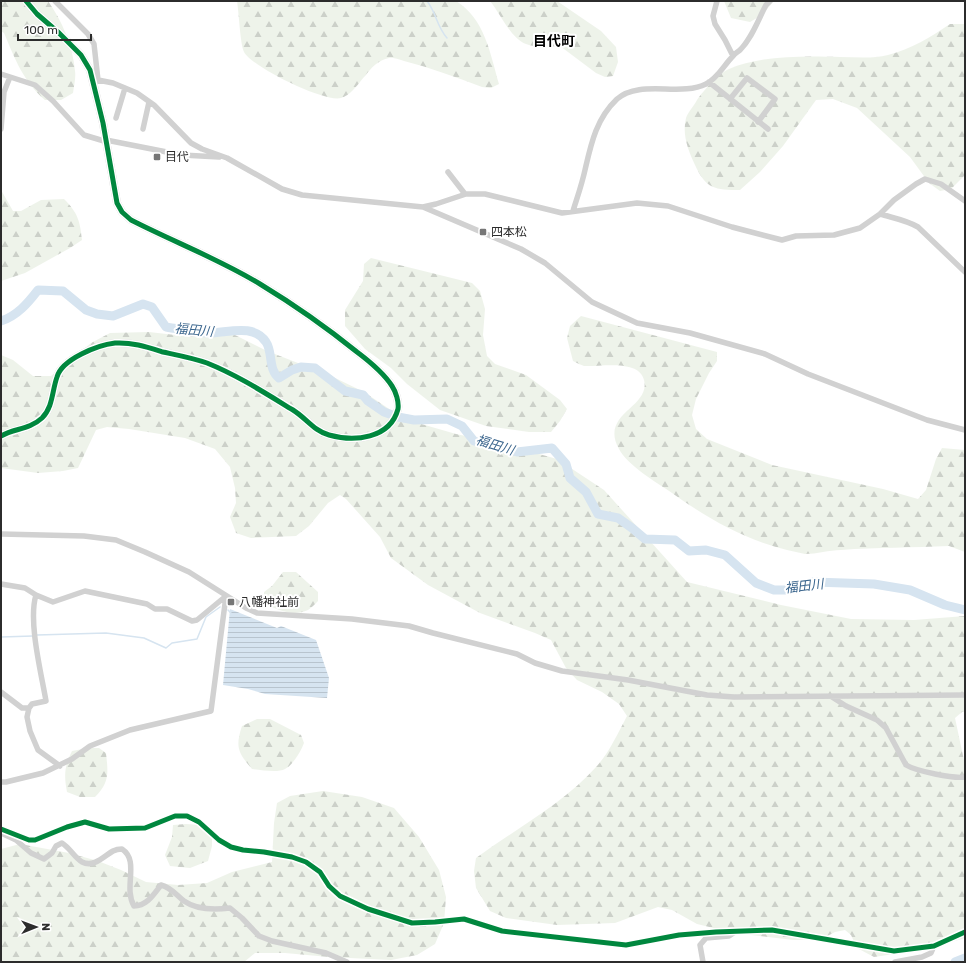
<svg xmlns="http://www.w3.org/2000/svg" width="966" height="963" font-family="Rubik,'Noto Sans JP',sans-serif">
	<defs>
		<pattern id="forest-firs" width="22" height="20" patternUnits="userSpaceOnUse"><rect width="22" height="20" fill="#eef3ea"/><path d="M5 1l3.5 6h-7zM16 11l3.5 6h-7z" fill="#ccd0c9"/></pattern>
		<pattern id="water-rules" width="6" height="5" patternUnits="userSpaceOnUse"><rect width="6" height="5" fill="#d6e4f0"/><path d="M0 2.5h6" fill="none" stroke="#b8c4ce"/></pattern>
	</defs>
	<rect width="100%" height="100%" fill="#fff"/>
	<path fill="url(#forest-firs)" d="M1,1H48C62,21 73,46 75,71C76,78 74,86 73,93L61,100H45C23,81 15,59 4,33L1,31Z
		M237,1H456C485,19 490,53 499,84L491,88L482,87C456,77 431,68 404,61C400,60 393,57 389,58C368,61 359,93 341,98C325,103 252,67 244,52C240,43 239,13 237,1Z
		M490,1H557L601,31L616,47L618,62L613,76L605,77L596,73L560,46C549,47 537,48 526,44C511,39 500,13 490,1Z
		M724,1H774L762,15L750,22L731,18Z
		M950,24H965V175L951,189L940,191L929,183L910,157L857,108L833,99L816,100L783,146L760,172L740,190C715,190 706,189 695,165C688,150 682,135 686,118C688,112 694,106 697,100C704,90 718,74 729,69C760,55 806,56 840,57C856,57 872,59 888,55C911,49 931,37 950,24Z
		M1,190L13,211H21L41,200L64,199C78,213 80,221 82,240L70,248L25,273L1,281Z
		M371,258L472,283L480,291L485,309L483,335L487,356L495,364L526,375L560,400L567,409L560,421L551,432H529L486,426L440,410L407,384L391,368L365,349L345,326V310L363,281L364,264Z
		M581,316L717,352V361L709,373L696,399L692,415L696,429L707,439L772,465L883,489L918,499L926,490L936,459L942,448L965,450V552L949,546C913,548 877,547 841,550C829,550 817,554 805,554C799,553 793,551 787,550C745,540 707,518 672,493C656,482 627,465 619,449C599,413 651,408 644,380C639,359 600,367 584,366C581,365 577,363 573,361L567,338L570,326Z
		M200,330L229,332L267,351L329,375L364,392L404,419L456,434L500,443L557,459L604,490L687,582L781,605L851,619L914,620L965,616V712H962L955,718L965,765V938L928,949L874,957L857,948L851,935L845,930L835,932L820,940H793L734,933L697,924L672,910L658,907L615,923L557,925L506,918L490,911L476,888L474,871L476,858C517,828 563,804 597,766C610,751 618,733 627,716L619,704L602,692L577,680L566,668L551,640L535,633L480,613L428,585L391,558L380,537L346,499L340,495L328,503L309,526L296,536L251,538L236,533L230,517L236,503L235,488L230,467L215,449L185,438L129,429L107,427L96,430L78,468L63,471L38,473L1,468V355L13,360L33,376H51L91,343L110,333L149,332L184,336Z
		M283,572H296L318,592V601C315,604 311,608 308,610C293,617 277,610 264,603V592L272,586Z
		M257,719H270L301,735L304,743C301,751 293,765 285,769C278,773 261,770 252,769C238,753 235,747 242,726Z
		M88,748H99L106,753C108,772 110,782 95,797H80L67,792C64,776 64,767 72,751Z
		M323,791L362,797L394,808L419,837L439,870L446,897L444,923L435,944L417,955L391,960L329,957L285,953H255L244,962H1V849L20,844L69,853L98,861L121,870L146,882L178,885L207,883L232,872L272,862L274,823L277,803L290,796Z
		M186,824L202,825L212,833V846L208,861L190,868L170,866L165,855L172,837L173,825Z"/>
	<path fill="url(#water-rules)" d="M230,609L277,628L281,626L316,640L329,678L327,698L265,694L248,689L223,685Z"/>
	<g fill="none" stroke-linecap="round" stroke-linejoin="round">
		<path stroke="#d6e4f0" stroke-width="1.5" d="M427,1C437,14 436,25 447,38
			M228,610L231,613
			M37,635L106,633L144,638L166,648L172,643L197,639L206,617L220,607
			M1,637L33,636"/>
		<path stroke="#d6e4f0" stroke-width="9" d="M1,321C17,316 28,303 38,290L63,291L86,310L97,314L113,316L143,304L152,307L166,327C180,329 195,333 209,333C227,333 254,323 266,342C273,352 268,370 279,378L292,370L301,367L315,368L345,391L363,395L368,401L384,412L398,417L414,420L447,419L462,426L474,441L517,452L552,448L566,464L570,478L586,492L598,514L618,518L632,528L645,539L675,540L689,551L706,550L725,555L756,583L774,590H785L813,582L874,584L910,590L945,605L965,610
			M955,962L965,958"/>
		<path stroke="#d1d1d1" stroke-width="5.5" d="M55,1L88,34L94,44L98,80L96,82
			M717,1L713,16L715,24L725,40L733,56
			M1,74L35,85L53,101L84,135L104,141L106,140L182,155L219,157
			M98,80L113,83L137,93L154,105L191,143L202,149L227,158L282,189L302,195L423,207L521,249L545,263L592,302L637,323L690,333L765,354L808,374L927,420L965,430
			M709,82L768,129
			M730,99L747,78L775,99L758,122
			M116,118L125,88
			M1,129L4,92L10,77
			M143,129L149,102
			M448,172L465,194
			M423,207L436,204L466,194H485L562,213L637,203L668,206L732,227L782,240L796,236L834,235L860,228L880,214L894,200L916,184L925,179L941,184L965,201
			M573,211C577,198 582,184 585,170C591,144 596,119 617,99C640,79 680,97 706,84C718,78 724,65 733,56C735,53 738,52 740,50C752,38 758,20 766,5L770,1
			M880,214C893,218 906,220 918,227L965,272
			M1,534L84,536L116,540L145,552L189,572L246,608L257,613L352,619L409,626L433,633L517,654L535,663L562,671L628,680L707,695L734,697L965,695
			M1,584L25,588L36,595L53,602L85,591L147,604L155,609H167L192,621L197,620L226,596
			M36,595C28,621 41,672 46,701L32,704L29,708L27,717L30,731L38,750L60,766
			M1,692L22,708H29
			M832,697L846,706L877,720L886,728L906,765C916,771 954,779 965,777
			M1,782H6L43,773L72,759L90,746L130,730L211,711L226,596
			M1,829L29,840H35L67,827L85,822L109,829L145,828L175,816H187L199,822L219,840L231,847L243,850L264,852L292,857L306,862L320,872L329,886L340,896L368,909L412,923L435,922L464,919L502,931L626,945L679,935L716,932L772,930L894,951L934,946L965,932
			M1,833L16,840L31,853L44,859L52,853L56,846L62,843C70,848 74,857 82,862C94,868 104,856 113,851C115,850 119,849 122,849C140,861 123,887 134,906C147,906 154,894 161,885C172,888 176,895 184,901C197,910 215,910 230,908L242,918L259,936L272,941L326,953L347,962
			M703,962L700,945L706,938L729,936L735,932
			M895,962L922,957L931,953L934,946"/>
		<path stroke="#cacaca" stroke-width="8" d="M1,436C15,428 29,430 42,418C53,407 52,391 57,377C62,359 98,345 115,343C132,342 147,347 163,352C177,355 193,358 207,363C237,375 265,393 293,410C306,418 314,431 329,435C354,442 390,439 398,409C399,402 396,392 392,386C383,372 369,361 357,352C326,327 293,304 260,284C219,259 174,242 131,220L122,212L117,203L103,123L90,70L81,55L59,33L37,14L26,1"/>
		<defs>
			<path id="cycleway" d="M1,436C15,428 29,430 42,418C53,407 52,391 57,377C62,359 98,345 115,343C132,342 147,347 163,352C177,355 193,358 207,363C237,375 265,393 293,410C306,418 314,431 329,435C354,442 390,439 398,409C399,402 396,392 392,386C383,372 369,361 357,352C326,327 293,304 260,284C219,259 174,242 131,220L122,212L117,203L103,123L90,70L81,55L59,33L37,14L26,1
				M1,829L29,840H35L67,827L85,822L109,829L145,828L175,816H187L199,822L219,840L231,847L243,850L264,852L292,857L306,862L320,872L329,886L340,896L368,909L412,923L435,922L464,919L502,931L626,945L679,935L716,932L772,930L894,951L934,946L965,932"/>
		</defs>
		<use href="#cycleway" stroke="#fff" stroke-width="8"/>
		<use href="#cycleway" stroke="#00873e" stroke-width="5"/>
	</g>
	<g fill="#767676" stroke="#fff" stroke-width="1.5">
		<rect x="153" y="153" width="8" height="8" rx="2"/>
		<rect x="479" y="228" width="8" height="8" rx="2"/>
		<rect x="227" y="598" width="8" height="8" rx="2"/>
	</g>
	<g text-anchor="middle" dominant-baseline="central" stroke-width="4" stroke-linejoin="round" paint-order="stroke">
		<g font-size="12" fill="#2c2c2c" stroke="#fff" text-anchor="start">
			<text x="165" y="157">目代</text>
			<text x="491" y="232">四本松</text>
			<text x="239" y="602">八幡神社前</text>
		</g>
		<g font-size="13" font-style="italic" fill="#3a658d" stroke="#fff">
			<text transform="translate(194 330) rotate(5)">福田川</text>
			<text transform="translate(495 445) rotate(17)">福田川</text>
			<text transform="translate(804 586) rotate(-7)">福田川</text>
		</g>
		<g font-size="14" font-weight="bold" fill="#000" stroke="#fff">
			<text x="554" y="41">目代町</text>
		</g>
	</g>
	<rect width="966" height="963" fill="none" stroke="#2c2c2c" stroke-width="4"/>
	<g transform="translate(36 927) rotate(89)" stroke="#ffffff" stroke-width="3" paint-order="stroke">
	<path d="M0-3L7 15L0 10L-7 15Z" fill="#2c2c2c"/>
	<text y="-6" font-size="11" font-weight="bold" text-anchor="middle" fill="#2c2c2c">N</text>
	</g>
	<path d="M18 34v6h73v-6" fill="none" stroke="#2c2c2c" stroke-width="2"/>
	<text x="24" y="34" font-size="12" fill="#2c2c2c" stroke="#ffffff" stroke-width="3" paint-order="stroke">100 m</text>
</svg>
